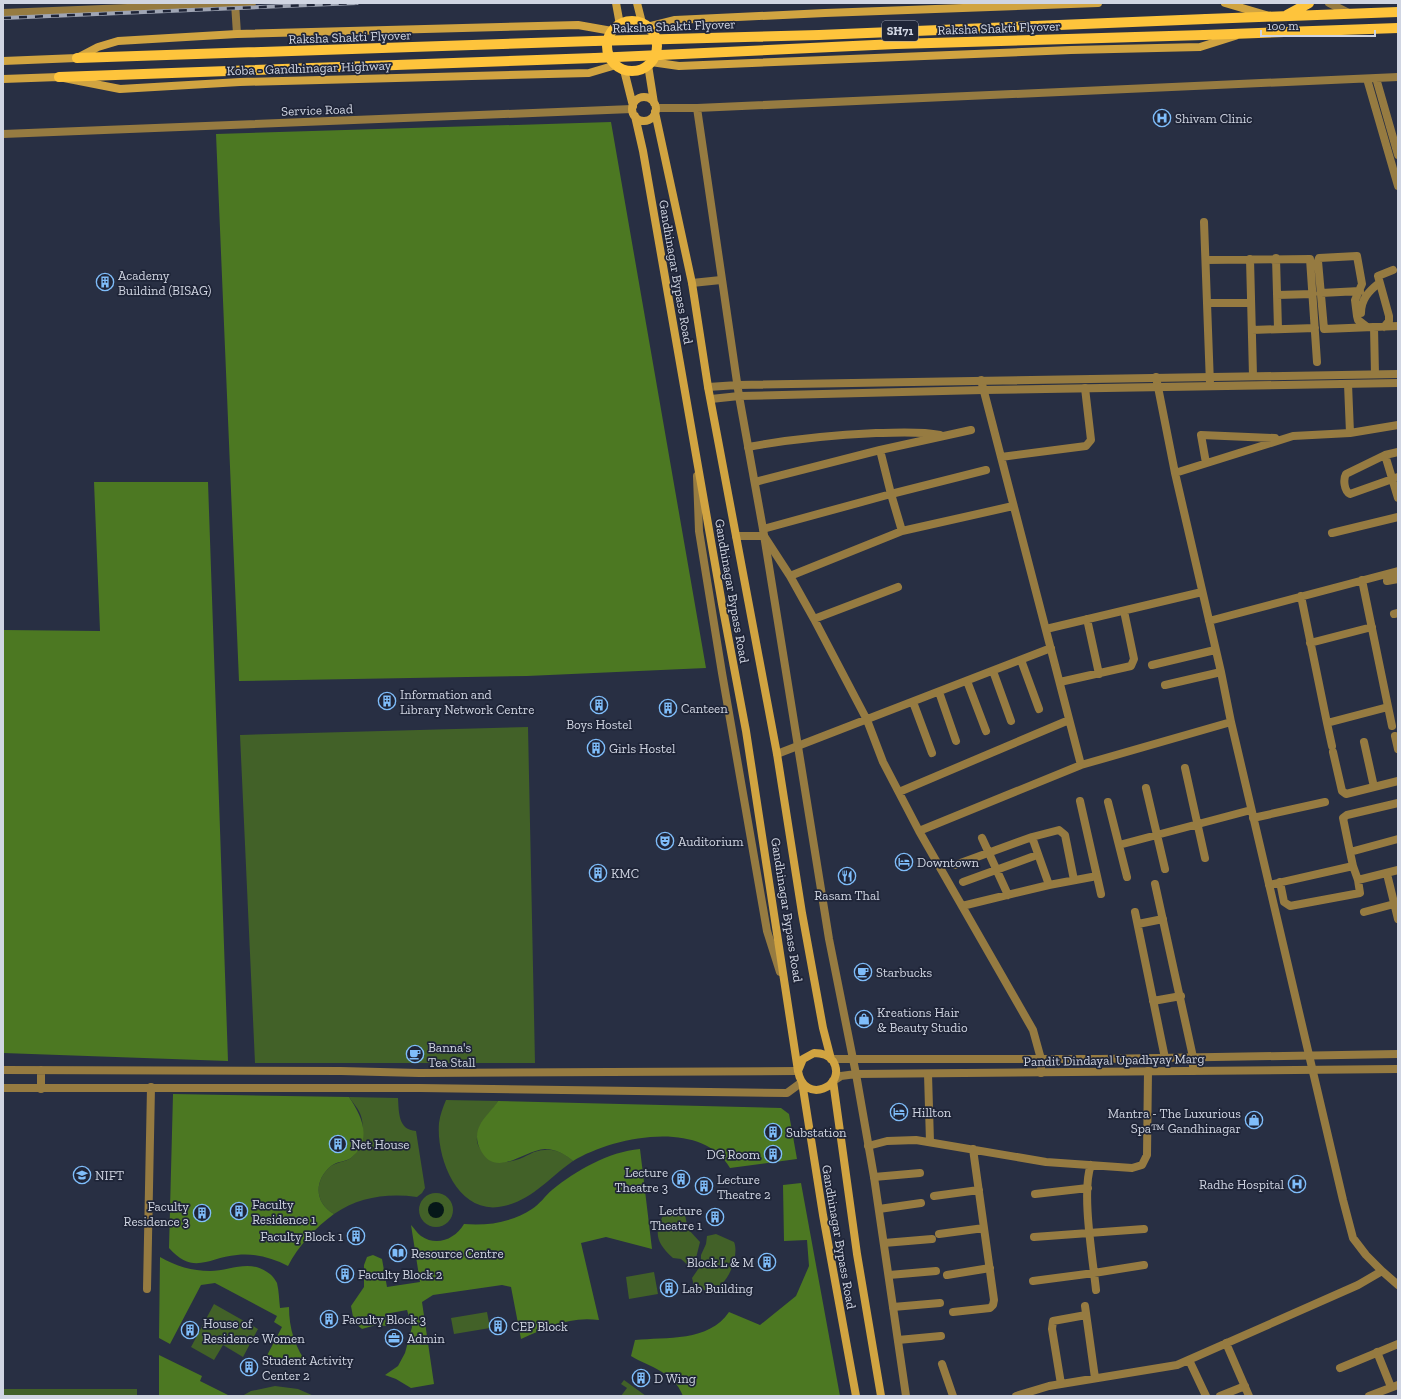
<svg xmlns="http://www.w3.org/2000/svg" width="1401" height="1399" font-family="'Zilla Slab',serif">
	<rect width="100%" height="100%" fill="#282f43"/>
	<path fill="#426128" d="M528,727L535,1063H255L240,735Z
		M349,1097L398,1098C399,1112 398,1130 416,1131L425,1188L422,1193L417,1197C387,1193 359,1197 334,1214C314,1203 314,1180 331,1166C337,1162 345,1162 351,1158C362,1149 365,1128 361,1116C359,1109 353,1103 349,1097Z
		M446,1100L498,1101C491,1113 479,1124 477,1138C476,1143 480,1149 483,1152C492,1163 503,1164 516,1160C527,1157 533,1150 545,1150C556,1149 565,1154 573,1161C550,1177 532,1200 504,1206C459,1217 436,1160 439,1123C440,1115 443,1107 446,1100Z
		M419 1210a17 17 0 1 1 34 0a17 17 0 1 1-34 0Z
		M677,1211L685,1215L688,1229L700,1242L694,1266L690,1267L681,1259L673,1258C656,1242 653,1233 665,1212Z
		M716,1234L734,1242C740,1256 727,1289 709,1291C703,1291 700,1286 694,1286L692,1278L701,1265V1255L706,1244L707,1236Z
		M654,1272L658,1294L629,1299L626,1277Z
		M214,1304L258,1329L243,1357L223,1345L214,1360L191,1347Z
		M487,1312L490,1328L454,1334L451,1318Z
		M624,1380L646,1396H621L627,1388L621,1384Z
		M275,1386L298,1389L314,1396H242L251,1391Z
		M3,1389H137V1396H3Z"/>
	<path fill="#4c7822" d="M611,122L706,668L527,676L239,681L216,134Z
		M94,482H208L228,1061L3,1053V630L100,631Z
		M173,1094L349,1097C362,1116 373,1140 351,1158C345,1162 337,1161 331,1166C314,1180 314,1203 334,1214C316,1227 298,1246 288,1266C272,1258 255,1253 237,1255C209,1257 194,1276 169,1248Z
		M498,1101L781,1108L789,1114L797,1159L730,1168C701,1118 613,1137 573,1161C565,1154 556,1149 545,1149C524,1150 495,1180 480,1149C476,1141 476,1132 480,1125C483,1118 493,1109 498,1101Z
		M640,1149L652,1249L606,1237L581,1243L599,1320C570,1316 547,1327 521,1339L511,1287L502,1285L433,1295L422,1302L434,1384L411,1388L396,1379L385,1375L398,1366L405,1353L412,1327L407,1310L385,1314L386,1326L376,1325L362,1329L354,1322L351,1306L364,1287V1265L367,1257L373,1255L382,1259L387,1287L420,1282L411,1225C414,1228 417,1233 421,1236C437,1247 455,1239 464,1224C488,1226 512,1222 532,1209C540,1204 545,1196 552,1190C577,1170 608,1152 640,1149Z
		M801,1183L840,1396H683C673,1371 651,1368 631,1356L635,1340C666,1337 709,1342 729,1312L760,1325L796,1296L809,1266L807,1240L784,1241L783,1185Z
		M160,1257C176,1266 192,1271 210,1271C229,1271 249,1259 267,1272C271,1274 275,1279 277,1283C279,1291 279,1300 280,1308L289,1307C289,1329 295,1347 308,1365L284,1360L263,1363L282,1327L274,1322L277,1316L215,1283L201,1285L170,1344L159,1338Z
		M159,1355L202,1376L200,1381L230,1396H159Z"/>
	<path fill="#061819" d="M428 1210a8 8 0 1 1 16 0a8 8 0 1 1-16 0Z"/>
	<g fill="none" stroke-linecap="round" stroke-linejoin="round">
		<path stroke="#967b41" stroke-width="8" d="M235,3L237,34
			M1204,222L1210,384
			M1276,258L1278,329
			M1250,259L1253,376
			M1206,260L1310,259L1317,362
			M692,283L721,280
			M1321,293L1360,291
			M1277,295L1313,294
			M1207,303H1251
			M1361,313C1361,299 1369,291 1379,283
			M1367,327L1358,320L1357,316L1355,300L1362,284L1357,256L1319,258L1318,261L1324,329L1398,326
			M1374,327L1375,374
			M1384,327L1389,321V316L1378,276L1393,270
			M1252,330L1315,328
			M981,380L1081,765
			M1348,384L1350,433
			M748,447C791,439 833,435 876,433C898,433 919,431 940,435
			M880,450L891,494L986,470
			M1398,452L1385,455L1346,474C1343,479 1344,491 1350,494L1398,477
			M1385,455L1398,498
			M1001,457L1086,446L1091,440L1085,388
			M1206,463L1201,435L1275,438
			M1175,473L1293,436L1350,433L1398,425
			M755,482L880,450L971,430
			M763,529L891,494L902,531L790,576
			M902,531L1013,506
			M1332,533L1398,517
			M736,536H764L790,576L814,619L867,720L883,762L919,831L1033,1030L1041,1059V1073
			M1362,580L1392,726
			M1387,581L1398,579
			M1301,596L1327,723L1388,707
			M1394,614L1398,613
			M814,619L898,587
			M1087,619L1099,674
			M1209,621L1398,571
			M1046,629L1202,592
			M1310,643L1372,627
			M1021,660L1039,709
			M1152,665L1215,650
			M993,671L1011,721
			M967,681L986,731
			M1060,682L1131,666L1134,659L1124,611
			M1165,685L1221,672
			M939,692L956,741
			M913,702L932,753
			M1327,723L1332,746
			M1395,736L1398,749
			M1364,742L1374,787
			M1333,752L1342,791L1346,794L1398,781
			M777,754L1051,648
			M1185,768L1205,858
			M1146,788L1165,869
			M899,792L1069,720
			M1080,801L1101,894
			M1108,802L1127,877
			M1253,818L1325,802
			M919,831L1081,765L1231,722L1221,672L1175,473L1156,377
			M1032,837L1049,885
			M982,838L1008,895
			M1119,845L1251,810
			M1350,852L1343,818L1347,815L1398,803
			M955,865L1032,837L1059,830L1065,835L1074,880
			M1353,866L1350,852L1398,839
			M1388,878L1398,919
			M963,882L1037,855
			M1280,882L1284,902L1290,906L1360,893L1358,880
			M1155,884L1193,1057V1071
			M1269,885L1353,866L1358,880L1398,870
			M962,906L1049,885L1097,876
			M1135,912L1165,1058
			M1364,912L1398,903
			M1138,924L1163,919
			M1153,1001L1181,996
			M928,1074L930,1142
			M868,1146L887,1141L916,1140L1046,1162L1132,1168L1142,1165L1147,1155L1148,1071
			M1091,1165C1081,1191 1093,1260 1096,1290
			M874,1177L920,1173
			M1035,1194L1088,1188
			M934,1196L979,1190
			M879,1209L921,1203
			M939,1234L984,1228
			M1034,1237L1144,1229
			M884,1243L932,1239
			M1382,1271L1398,1285
			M889,1275L936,1271
			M947,1275L990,1268
			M1033,1281L1094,1273L1144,1265
			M147,1289L151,1087
			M1085,1306L1095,1378
			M893,1307L940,1303
			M953,1312L990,1308L993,1305L994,1300L973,1149
			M898,1340L941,1336
			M1226,1343L1249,1396
			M1377,1352L1391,1387
			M1189,1360L1206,1396
			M942,1364L953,1396
			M1340,1368L1398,1344
			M1061,1384L1052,1329L1053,1321L1086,1315
			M1016,1396L1049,1386L1177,1365L1358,1285L1382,1271L1366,1255L1353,1238L1343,1200L1231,722
			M1220,1396L1245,1386
			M1369,1396L1398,1385"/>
		<path stroke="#967b41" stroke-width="8" d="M1329,3L1349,13
			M3,13L252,3
			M1376,78L1398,155
			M1367,79L1398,186
			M656,108H697L1398,77
			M697,108L739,396L763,529L829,939L856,1074L874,1177L906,1396
			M3,134L632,109
			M708,387L738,385L1398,374
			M711,399L739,396L983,390L1398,383
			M697,476L699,531L722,673L767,931L780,972
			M831,1059H1100L1398,1054
			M3,1070L341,1071L419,1073L798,1071
			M833,1081L841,1076L856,1074L1398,1069
			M3,1088H420L787,1093L802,1082
			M41,1089V1070"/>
		<path stroke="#d1a441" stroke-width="8" d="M616,3L620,25
			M637,3L642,23
			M1225,3L1266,15
			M647,27L675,20L825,13L1098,3
			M3,61L77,58L98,47L118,41L237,34L578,25L612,31
			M651,62L679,66L1071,50L1200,47L1235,36
			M648,65L654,103
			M624,70L633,106
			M3,79L59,77L120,89L240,82L589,73L616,65
			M632 109a12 12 0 1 1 24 0a12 12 0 1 1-24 0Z
			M655,112L692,283L708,387L777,754L802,913L823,1028L831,1059
			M635,116L643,151L722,604L746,731L798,1071C804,1106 848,1086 833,1061C828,1054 821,1053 814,1053L803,1059L798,1071
			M833,1081L857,1254L881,1396
			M802,1082L823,1215L856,1396"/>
		<path stroke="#fec43c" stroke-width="10" d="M1287,15L1309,3
			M1206,19L1398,12
			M607 46a25 25 0 1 1 50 0a25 25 0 1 1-50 0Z
			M1204,35L1398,28
			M77,58L594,41
			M59,77L595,58"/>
		<defs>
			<path id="rail" d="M3,18L357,3"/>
		</defs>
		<use href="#rail" stroke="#9fa5b4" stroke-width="4"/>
		<use href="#rail" stroke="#1f2538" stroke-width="2.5" stroke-dasharray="8" stroke-linecap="butt"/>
		<path stroke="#fec43c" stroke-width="10" d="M594,41L819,35L1206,19
			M595,58L896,44L1204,35"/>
	</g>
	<defs>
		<symbol id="hospital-ring" viewBox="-11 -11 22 22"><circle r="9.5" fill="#1f2538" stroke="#7fbdfa" stroke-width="1.5"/><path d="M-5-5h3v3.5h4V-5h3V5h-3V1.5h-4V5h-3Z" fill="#7fbdfa"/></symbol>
		<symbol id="building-ring" viewBox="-11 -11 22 22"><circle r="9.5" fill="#1f2538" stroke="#7fbdfa" stroke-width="1.5"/><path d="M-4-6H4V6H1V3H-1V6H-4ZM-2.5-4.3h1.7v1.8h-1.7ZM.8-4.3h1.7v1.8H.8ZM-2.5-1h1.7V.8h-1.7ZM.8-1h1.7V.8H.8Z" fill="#7fbdfa"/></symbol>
		<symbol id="theatre-ring" viewBox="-11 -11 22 22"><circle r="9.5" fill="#1f2538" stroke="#7fbdfa" stroke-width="1.5"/><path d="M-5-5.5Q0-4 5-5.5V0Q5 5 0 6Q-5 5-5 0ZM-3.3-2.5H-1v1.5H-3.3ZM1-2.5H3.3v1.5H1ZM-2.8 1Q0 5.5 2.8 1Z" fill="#7fbdfa"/></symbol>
		<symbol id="hotel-ring" viewBox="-11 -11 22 22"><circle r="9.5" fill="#1f2538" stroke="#7fbdfa" stroke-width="1.5"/><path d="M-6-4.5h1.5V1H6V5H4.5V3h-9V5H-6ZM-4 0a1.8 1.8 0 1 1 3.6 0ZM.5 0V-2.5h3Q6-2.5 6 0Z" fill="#7fbdfa"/></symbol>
		<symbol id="restaurant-ring" viewBox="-11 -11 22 22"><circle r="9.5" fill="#1f2538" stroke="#7fbdfa" stroke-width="1.5"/><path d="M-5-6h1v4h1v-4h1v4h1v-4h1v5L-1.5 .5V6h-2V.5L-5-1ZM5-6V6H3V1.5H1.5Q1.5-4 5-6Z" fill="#7fbdfa"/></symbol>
		<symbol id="cafe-ring" viewBox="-11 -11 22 22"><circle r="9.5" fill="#1f2538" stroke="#7fbdfa" stroke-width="1.5"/><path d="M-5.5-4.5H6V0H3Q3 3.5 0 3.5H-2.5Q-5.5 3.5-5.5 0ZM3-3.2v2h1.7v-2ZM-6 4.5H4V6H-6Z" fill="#7fbdfa"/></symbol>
		<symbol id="shop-ring" viewBox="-11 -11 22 22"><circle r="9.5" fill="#1f2538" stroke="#7fbdfa" stroke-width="1.5"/><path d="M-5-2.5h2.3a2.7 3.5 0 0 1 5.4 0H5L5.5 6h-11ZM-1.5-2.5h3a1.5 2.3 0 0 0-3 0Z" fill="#7fbdfa"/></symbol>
		<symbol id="university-ring" viewBox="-11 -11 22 22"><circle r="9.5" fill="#1f2538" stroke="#7fbdfa" stroke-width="1.5"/><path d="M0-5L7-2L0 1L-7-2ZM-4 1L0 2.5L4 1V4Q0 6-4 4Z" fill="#7fbdfa"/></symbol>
		<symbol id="library-ring" viewBox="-11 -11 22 22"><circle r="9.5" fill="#1f2538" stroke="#7fbdfa" stroke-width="1.5"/><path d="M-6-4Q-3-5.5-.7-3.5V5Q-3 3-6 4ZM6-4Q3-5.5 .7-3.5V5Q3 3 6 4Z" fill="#7fbdfa"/></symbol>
		<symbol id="office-ring" viewBox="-11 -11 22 22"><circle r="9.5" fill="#1f2538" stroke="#7fbdfa" stroke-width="1.5"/><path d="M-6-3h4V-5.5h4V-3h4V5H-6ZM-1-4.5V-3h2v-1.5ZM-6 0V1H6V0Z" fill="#7fbdfa"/></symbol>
	</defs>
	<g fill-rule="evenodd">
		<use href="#hospital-ring" x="1152" y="108" width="20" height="20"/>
		<use href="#building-ring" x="95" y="272" width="20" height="20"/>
		<use href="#building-ring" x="377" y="691" width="20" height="20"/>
		<use href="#building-ring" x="589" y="695" width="20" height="20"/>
		<use href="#building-ring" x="658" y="698" width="20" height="20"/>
		<use href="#building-ring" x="586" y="738" width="20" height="20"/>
		<use href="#theatre-ring" x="655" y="831" width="20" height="20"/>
		<use href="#hotel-ring" x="894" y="852" width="20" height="20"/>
		<use href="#building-ring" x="588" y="863" width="20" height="20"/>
		<use href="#restaurant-ring" x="837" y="866" width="20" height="20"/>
		<use href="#cafe-ring" x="853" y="962" width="20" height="20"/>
		<use href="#shop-ring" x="854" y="1009" width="20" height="20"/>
		<use href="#cafe-ring" x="405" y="1044" width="20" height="20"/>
		<use href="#hotel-ring" x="889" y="1102" width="20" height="20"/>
		<use href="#shop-ring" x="1244" y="1110" width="20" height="20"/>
		<use href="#building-ring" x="763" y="1122" width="20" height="20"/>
		<use href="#building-ring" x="328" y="1134" width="20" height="20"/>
		<use href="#building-ring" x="763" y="1144" width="20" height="20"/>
		<use href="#university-ring" x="72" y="1165" width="20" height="20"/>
		<use href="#building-ring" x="671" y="1169" width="20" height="20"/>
		<use href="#hospital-ring" x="1287" y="1174" width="20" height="20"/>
		<use href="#building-ring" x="694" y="1176" width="20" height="20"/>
		<use href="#building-ring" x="229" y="1201" width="20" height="20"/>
		<use href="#building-ring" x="192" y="1203" width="20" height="20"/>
		<use href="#building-ring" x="705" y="1207" width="20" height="20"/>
		<use href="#building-ring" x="346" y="1226" width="20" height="20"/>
		<use href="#library-ring" x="388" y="1243" width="20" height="20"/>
		<use href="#building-ring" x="757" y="1252" width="20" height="20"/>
		<use href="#building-ring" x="335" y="1264" width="20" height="20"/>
		<use href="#building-ring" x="659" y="1278" width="20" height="20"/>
		<use href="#building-ring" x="319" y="1309" width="20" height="20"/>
		<use href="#building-ring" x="488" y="1316" width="20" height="20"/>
		<use href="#building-ring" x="180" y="1320" width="20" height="20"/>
		<use href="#office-ring" x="384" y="1328" width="20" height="20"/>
		<use href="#building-ring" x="239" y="1357" width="20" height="20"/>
		<use href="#building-ring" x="631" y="1368" width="20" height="20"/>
	</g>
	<g text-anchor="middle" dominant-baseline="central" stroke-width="3.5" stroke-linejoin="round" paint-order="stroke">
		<rect fill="#1f2538" stroke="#9ba0af" stroke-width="1" x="882" y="21" width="36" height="20" rx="3"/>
		<g font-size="12" font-weight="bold" fill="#d0d5e2">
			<text x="900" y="31">SH71</text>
		</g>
		<g font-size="13" fill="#d0d5e2" stroke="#1f2538">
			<text transform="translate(674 26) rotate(-2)">Raksha Shakti Flyover</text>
			<text transform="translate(999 28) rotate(-2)">Raksha Shakti Flyover</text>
			<text transform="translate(350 37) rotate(-2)">Raksha Shakti Flyover</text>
			<text transform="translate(309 68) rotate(-2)">Koba - Gandhinagar Highway</text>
			<text transform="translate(317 110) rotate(-2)">Service Road</text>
			<text transform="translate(676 272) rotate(80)">Gandhinagar Bypass Road</text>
			<text transform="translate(732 591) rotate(80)">Gandhinagar Bypass Road</text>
			<text transform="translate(787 910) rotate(81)">Gandhinagar Bypass Road</text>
			<text transform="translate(1114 1060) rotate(-1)">Pandit Dindayal Upadhyay Marg</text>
			<text transform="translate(839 1237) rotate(80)">Gandhinagar Bypass Road</text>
		</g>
		<g font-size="13" fill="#d0d5e2" stroke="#1f2538" text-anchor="start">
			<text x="1175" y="118">Shivam Clinic</text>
			<text x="118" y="275">Academy<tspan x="118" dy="15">Buildind (BISAG)</tspan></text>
			<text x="400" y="694">Information and<tspan x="400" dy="15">Library Network Centre</tspan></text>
			<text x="681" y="708">Canteen</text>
			<text x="599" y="724" text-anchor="middle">Boys Hostel</text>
			<text x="609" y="748">Girls Hostel</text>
			<text x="678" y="841">Auditorium</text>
			<text x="917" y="862">Downtown</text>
			<text x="611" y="873">KMC</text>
			<text x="847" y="895" text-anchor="middle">Rasam Thal</text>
			<text x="876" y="972">Starbucks</text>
			<text x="877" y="1012">Kreations Hair<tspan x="877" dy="15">&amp; Beauty Studio</tspan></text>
			<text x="428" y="1047">Banna's<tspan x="428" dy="15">Tea Stall</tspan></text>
			<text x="912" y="1112">Hillton</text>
			<text x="1241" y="1113" text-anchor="end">Mantra - The Luxurious<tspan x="1241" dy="15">Spa™ Gandhinagar</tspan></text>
			<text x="786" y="1132">Substation</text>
			<text x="351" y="1144">Net House</text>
			<text x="760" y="1154" text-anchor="end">DG Room</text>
			<text x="668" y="1172" text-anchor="end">Lecture<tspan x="668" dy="15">Theatre 3</tspan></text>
			<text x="95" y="1175">NIFT</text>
			<text x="717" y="1179">Lecture<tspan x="717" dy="15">Theatre 2</tspan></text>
			<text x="1284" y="1184" text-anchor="end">Radhe Hospital</text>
			<text x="252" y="1204">Faculty<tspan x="252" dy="15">Residence 1</tspan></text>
			<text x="189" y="1206" text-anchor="end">Faculty<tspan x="189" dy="15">Residence 3</tspan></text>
			<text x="702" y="1210" text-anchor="end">Lecture<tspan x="702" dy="15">Theatre 1</tspan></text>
			<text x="343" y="1236" text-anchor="end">Faculty Block 1</text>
			<text x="411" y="1253">Resource Centre</text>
			<text x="754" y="1262" text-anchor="end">Block L &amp; M</text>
			<text x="358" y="1274">Faculty Block 2</text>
			<text x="682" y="1288">Lab Building</text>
			<text x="342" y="1319">Faculty Block 3</text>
			<text x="203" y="1323">House of<tspan x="203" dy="15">Residence Women</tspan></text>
			<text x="511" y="1326">CEP Block</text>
			<text x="407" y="1338">Admin</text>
			<text x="262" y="1360">Student Activity<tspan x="262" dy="15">Center 2</tspan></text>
			<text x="654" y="1378">D Wing</text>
		</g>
	</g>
	<rect width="1401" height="1399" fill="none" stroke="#d0d5e2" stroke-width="8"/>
	<path d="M1261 30v6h114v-6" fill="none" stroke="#d0d5e2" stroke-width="2"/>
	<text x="1267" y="30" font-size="12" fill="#d0d5e2" stroke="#1f2538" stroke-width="3" paint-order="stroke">100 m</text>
</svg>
